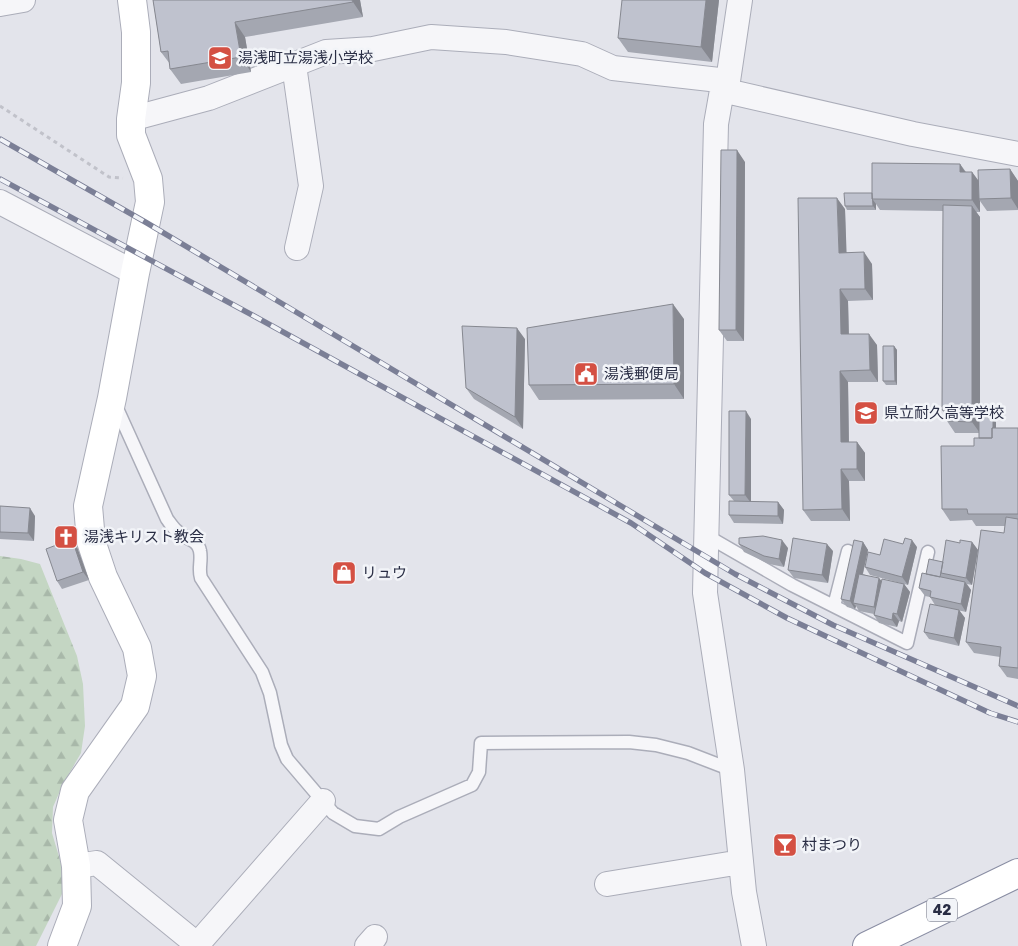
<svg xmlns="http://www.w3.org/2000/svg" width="1018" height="946" font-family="Rubik,'Noto Sans JP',sans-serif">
	<defs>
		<pattern id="forest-firs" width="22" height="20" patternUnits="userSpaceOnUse" patternTransform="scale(1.25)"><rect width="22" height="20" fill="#c4d6c3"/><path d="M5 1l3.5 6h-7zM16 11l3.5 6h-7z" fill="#a8b8a9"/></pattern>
	</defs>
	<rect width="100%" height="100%" fill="#e3e4eb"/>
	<path fill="url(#forest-firs)" d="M0,556L21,559L40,564L77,656L83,684L85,726L81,753L63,784L53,807L52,833L63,870V892L36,946H0Z"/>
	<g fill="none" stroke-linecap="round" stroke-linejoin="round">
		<defs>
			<path id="lane" d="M115,404L167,519C170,523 173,528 177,531C184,539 198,539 200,551C202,561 198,569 201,578L262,672L270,693L281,745L287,759L333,813L355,826L379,829L399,817L472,785L479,772L481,743L629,742L656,745L688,753L732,770
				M707,536L792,585L907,643L928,552
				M834,606L848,551"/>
			<path id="street" d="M740,0L728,81L722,90L716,124L705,593L732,770L744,892L754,946
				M0,4L23,0
				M294,65L311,186L297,248
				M722,90L913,134L1018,154
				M131,119L209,98L326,52L373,49L431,37L506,42L582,54L613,68L728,81
				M0,202L135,273
				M76,866L97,863L199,946
				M607,884L741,862
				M196,946L323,801
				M367,946L375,937"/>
			<path id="secondary" d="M62,946L77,906L76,866L68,820L75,791L135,706L142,676L137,648L103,577L91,541L88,506L112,398L135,273L150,202L148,179L131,135V119L136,83V32L132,0"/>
			<path id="highway" d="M867,946L1018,873"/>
		</defs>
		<use href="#lane" stroke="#abadb9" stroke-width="15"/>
		<use href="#street" stroke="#abadb9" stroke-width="26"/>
		<use href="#secondary" stroke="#abadb9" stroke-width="30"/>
		<use href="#highway" stroke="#898da3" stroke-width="30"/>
		<path stroke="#c1c2ca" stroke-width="3" stroke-dasharray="4 4" stroke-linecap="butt" d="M0,106L109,177L123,178"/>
		<use href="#lane" stroke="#f6f6f9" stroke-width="12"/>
		<use href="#street" stroke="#f6f6f9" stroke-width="24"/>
		<use href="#secondary" stroke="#fff" stroke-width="28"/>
		<use href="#highway" stroke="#fff" stroke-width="28"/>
		<defs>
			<path id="rail" d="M0,139L147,223L735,574L833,625L1018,706
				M0,179L254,316L631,523L705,573L787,618L990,713L1018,722"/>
		</defs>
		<use href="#rail" stroke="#7b7f96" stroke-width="5.5"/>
		<use href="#rail" stroke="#f2f4f8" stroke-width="4" stroke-dasharray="11" stroke-linecap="butt"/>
	</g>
	<path fill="#a4a7b1" d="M153,0H360L363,17L245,37L251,72L181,84L170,69V64L161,52Z
		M719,0L712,62L628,52L618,38Z
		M745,162L744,341H727L719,330Z
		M960,164L966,172H972L978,180L1010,169L1018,181V210L987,211L980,201V212H976L980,217V417H993L996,421V428H1018V679L1007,677L999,666L1000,657L974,653L966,642L1004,533L1005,526H976L972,520L950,521L942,509L979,438V433H955L947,421V417L942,410L943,211L880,210L876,204V210H847L845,206L872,193Z
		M845,209L846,252L872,264L873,300L848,301L849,334L877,345L878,382H848L849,442H857L865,453V481H849L850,521H811L803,510Z
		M684,319V399L539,400L529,385Z
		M525,339L523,429L474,399L466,388Z
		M894,346L897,350V385H886L883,381Z
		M751,419V502H778L784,510L783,524L734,523L729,515L734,501L729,495Z
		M0,506L35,516L34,541L0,539Z
		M72,539L77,547L89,580L62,589L57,581Z
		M863,542L868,550L863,574L882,581L904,584L910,592L902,622L899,621L897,627L879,623L874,615V614L859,611L856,606L855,609L847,607L841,599Z
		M972,542L978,550L972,585L967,584L971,590L966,612L935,605L930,597L925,596L919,588L926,574L943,562L960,543Z
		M739,544L788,548L784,567L769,564L744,552Z
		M917,547L908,585L870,575L865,567L880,555Z
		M833,551L828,583L794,578L788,570Z
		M959,610L965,618L959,646L929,639L924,632Z"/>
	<path fill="#868890" d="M352,0H360L363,17L353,2Z
		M706,0H719L712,62L701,47Z
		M235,22L245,37L251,72L241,57Z
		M737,150L745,162L744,341L736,330Z
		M960,164L968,176L960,172Z
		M1010,169L1018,181V209L1011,198Z
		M972,172L980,183L979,199L980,201V212L972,200Z
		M837,198L845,209L847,264L839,253Z
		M873,200L876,204V210L873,206Z
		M972,206L980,217V433L972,422Z
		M864,252L872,264L873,300L865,289Z
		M840,289L848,301L849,346L841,334Z
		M673,304L684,319V399L674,384Z
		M517,328L525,339L523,429L515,417Z
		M869,334L877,345L878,382L870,370Z
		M894,346L897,350V385L895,381Z
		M840,371L848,382L849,453L841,442Z
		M746,411L751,419V503L745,495Z
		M993,417L996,421V448L993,444Z
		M857,442L865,453V481L857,469Z
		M841,469L849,481L850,521L842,509Z
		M778,502L784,510L783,524L778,516Z
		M30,508L35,516L34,541L28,533Z
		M72,539L77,547L89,580L83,572Z
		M782,540L788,548L784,567L779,559Z
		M912,540L917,547L908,585L902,577Z
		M863,542L868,550L856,604L853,603L856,606L855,609L850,601Z
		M972,542L978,550L972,585L966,578Z
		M827,544L833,551L828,583L822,575Z
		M879,578L885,585L879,615L874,607Z
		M965,582L971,590L966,612L961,604Z
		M904,584L910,592L902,622L897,614Z
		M959,610L965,618L959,646L954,638Z
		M893,613L899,621L897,627L892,620Z"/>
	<path fill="#bfc2ce" stroke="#868890" d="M153,0H352L353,2L235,22L241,57L170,69L168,51L161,52Z
		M622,0H706L701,47L618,38Z
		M721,150H737L736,330H719Z
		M872,163L960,164V172H972V200L872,199Z
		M1010,169L1011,198L979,199L978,170Z
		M844,193H872L873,206H845Z
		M798,198H837L839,253L864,252L865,289H840L841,334H869L870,370L840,371L841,442H857V469H841L842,509L803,510Z
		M943,205L972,206V422L947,421V410H942Z
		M673,304L674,384L529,385L527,328Z
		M462,326L517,328L515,417L466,388Z
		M883,346H894L895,381H883Z
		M729,411H746L745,495H729Z
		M979,417H993V428H992V438H979Z
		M992,428H1018V514H968L967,509H942L941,446H974V438H992Z
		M729,501L778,502V516L729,515Z
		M0,506L30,508L28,533L0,532Z
		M1006,517L1018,519V668L999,666L1001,647L966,642L981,530L1004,533Z
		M763,536L782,540L779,559L764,556L739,544V538Z
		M793,538L827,544L822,575L788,570Z
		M905,538L912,540L902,577L865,567L868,552L880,555L884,539L903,544Z
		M72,539L83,572L57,581L46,549Z
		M854,540L863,542L850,601L841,599Z
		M946,540L960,543V540L972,542L966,578L941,573Z
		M929,559L943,562L940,577L926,574Z
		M922,573L965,582L961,604L930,597L931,591L919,588Z
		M859,574L879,578L874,607L853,603Z
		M882,579L904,584L897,614L893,613L892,620L874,615Z
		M930,604L959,610L954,638L924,632Z"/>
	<defs>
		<symbol id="school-square" viewBox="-11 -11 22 22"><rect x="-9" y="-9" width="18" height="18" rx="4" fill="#d45043" stroke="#f2f4f8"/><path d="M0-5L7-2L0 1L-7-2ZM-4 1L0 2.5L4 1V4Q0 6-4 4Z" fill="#fff"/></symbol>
		<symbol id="civic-square" viewBox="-11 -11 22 22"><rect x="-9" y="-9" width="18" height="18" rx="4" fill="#d45043" stroke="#f2f4f8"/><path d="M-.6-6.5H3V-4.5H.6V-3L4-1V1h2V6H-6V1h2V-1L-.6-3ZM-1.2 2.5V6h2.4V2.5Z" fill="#fff"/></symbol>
		<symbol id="church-square" viewBox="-11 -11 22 22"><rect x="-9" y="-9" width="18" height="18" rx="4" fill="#d45043" stroke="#f2f4f8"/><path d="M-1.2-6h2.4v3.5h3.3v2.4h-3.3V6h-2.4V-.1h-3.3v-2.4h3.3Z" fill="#fff"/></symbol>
		<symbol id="shop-square" viewBox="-11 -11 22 22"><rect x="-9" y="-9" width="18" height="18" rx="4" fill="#d45043" stroke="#f2f4f8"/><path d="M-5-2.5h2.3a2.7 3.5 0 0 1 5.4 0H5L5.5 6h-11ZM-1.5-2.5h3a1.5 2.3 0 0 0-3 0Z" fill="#fff"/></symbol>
		<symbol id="bar-square" viewBox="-11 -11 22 22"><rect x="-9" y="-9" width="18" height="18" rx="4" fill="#d45043" stroke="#f2f4f8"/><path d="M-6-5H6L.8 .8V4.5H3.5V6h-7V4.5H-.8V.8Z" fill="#fff"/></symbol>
	</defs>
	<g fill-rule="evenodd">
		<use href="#school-square" x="206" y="44" width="28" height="28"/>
		<use href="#civic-square" x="572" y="360" width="28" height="28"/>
		<use href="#school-square" x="852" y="399" width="28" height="28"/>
		<use href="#church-square" x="52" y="523" width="28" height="28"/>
		<use href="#shop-square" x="330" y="559" width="28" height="28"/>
		<use href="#bar-square" x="771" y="831" width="28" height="28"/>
	</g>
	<g text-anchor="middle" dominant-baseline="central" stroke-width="5" stroke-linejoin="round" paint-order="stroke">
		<rect fill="#f2f4f8" stroke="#65697a" stroke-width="1" x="927" y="898.5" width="30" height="23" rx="4"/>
		<g font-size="14" font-weight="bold" fill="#292d44">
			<text x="942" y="910">42</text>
		</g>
		<g font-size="15" fill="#292d44" stroke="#f2f4f8" text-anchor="start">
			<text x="238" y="58">湯浅町立湯浅小学校</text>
			<text x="604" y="374">湯浅郵便局</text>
			<text x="884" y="413">県立耐久高等学校</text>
			<text x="84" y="537">湯浅キリスト教会</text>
			<text x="362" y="573">リュウ</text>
			<text x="802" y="845">村まつり</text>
		</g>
	</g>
</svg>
